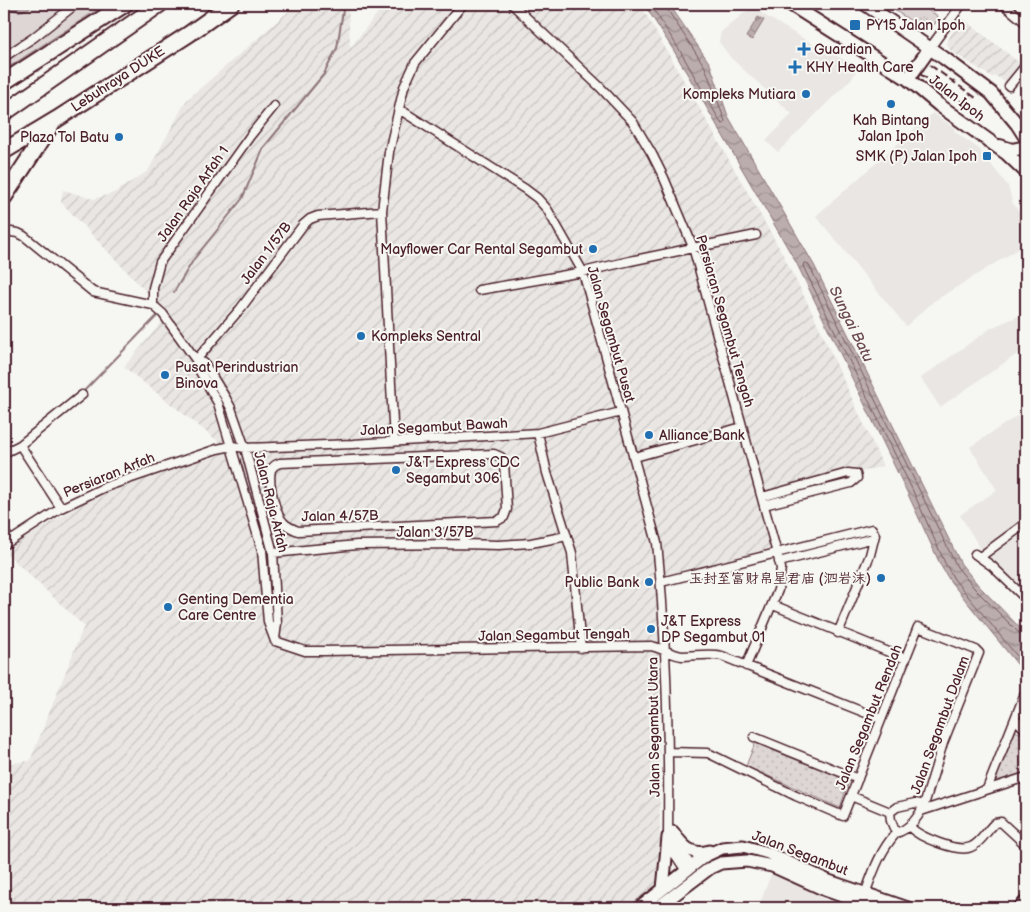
<svg xmlns="http://www.w3.org/2000/svg" width="1030" height="912" font-family="'Balsamiq Sans','LXGW WenKai TC',sans-serif">
	<defs>
		<pattern id="industrial-furrows" width="10" height="10" patternUnits="userSpaceOnUse" patternTransform="scale(1.25)"><rect width="10" height="10" fill="#e9e6e3"/><path d="M-1 1l2-2M0 10L10 0M9 11l2-2" fill="none" stroke="#c9c5c3"/></pattern>
		<pattern id="grass-tufts" width="24" height="20" patternUnits="userSpaceOnUse" patternTransform="scale(1.25)"><rect width="24" height="20" fill="#ddd6d5"/><path d="M3 7l-1-3M5 7V3M7 7l1-3M15 17l-1-3M17 17v-4M19 17l1-3" fill="none" stroke="#bfb7b7"/></pattern>
		<pattern id="park-dots" width="8" height="8" patternUnits="userSpaceOnUse" patternTransform="scale(1.25)"><rect width="8" height="8" fill="#ddd6d5"/><path d="M2 2h.1M6 6h.1" fill="none" stroke="#bfb7b7" stroke-width="1.8" stroke-linecap="round"/></pattern>
		<pattern id="water-waves" width="16" height="10" patternUnits="userSpaceOnUse" patternTransform="scale(1.25)"><rect width="16" height="10" fill="#bbadae"/><path d="M0 5q4-4 8 0t8 0" fill="none" stroke="#9a8c8e"/></pattern>
	</defs>
	<rect width="100%" height="100%" fill="#f6f6f2"/>
	<filter id="ink" filterUnits="userSpaceOnUse"><feTurbulence type="fractalNoise" baseFrequency=".02" numOctaves="2"/><feDisplacementMap in="SourceGraphic" scale="10" xChannelSelector="R" yChannelSelector="G"/><feConvolveMatrix kernelMatrix="1 2 1 2 8 2 1 2 1" color-interpolation-filters="sRGB"/></filter>
	<g filter="url(#ink)">
		<path fill="#e9e6e3" d="M754,5L764,15L814,45L859,67L852,78L778,152L766,141L792,114L731,58L719,42L721,32Z
			M933,113L954,128L955,132L979,149L1008,186L1012,202L1026,222V244L934,301L906,326L816,216Z
			M1026,313V348L940,407L921,378L991,328Z
			M1026,410V596L982,551L960,515L997,490L970,447Z
			M772,872L826,900L858,908H758Z"/>
		<path fill="url(#industrial-furrows)" d="M297,4H348L350,48L385,4H640L781,251L814,316L883,466L769,497L774,559L667,587L659,659L660,881L649,894L629,908H7L4,905V764L30,761L84,626L4,551L102,492L228,449L124,367L168,315L61,202L63,190L94,199L114,193L148,171L186,101Z
			M962,18L1021,64L1005,82L996,76L992,77L951,51L947,44L950,36Z"/>
		<path fill="url(#grass-tufts)" stroke="#947a80" d="M885,4H917L938,16L935,24L925,30Z"/>
		<path fill="url(#park-dots)" stroke="#947a80" d="M1015,731L1026,736V773L996,783V778Z
			M755,743L849,781L840,808L746,766Z"/>
		<path fill="#ddd6d5" stroke="#947a80" d="M4,4H106L4,70Z"/>
		<path fill="url(#water-waves)" stroke="#8e747a" d="M4,4H33C24,14 13,13 4,4Z
			M644,4H669L710,64L728,116L814,265L961,564L979,586L1026,634V675L950,581L941,566L907,492L797,264L674,51Z
			M758,17L764,20L752,40L746,37Z"/>
		<g fill="none" stroke-linecap="round" stroke-linejoin="round">
			<path stroke="#77585f" stroke-width="1" d="M650,4L679,49L721,123L724,124L725,121L705,67L667,9L666,4
				M1026,637L1021,635L975,589L957,567L810,267L807,263H804L803,266L912,489L945,563L954,579L1026,667"/>
			<path stroke="#8e747a" stroke-width="2" d="M174,292L194,259L242,199L264,147L324,74L337,48L344,4
				M83,392L157,316"/>
			<defs>
				<path id="street" d="M512,4L600,87L633,122L652,154L664,178L693,247L781,568L778,590L746,666
					M1003,4L1026,23
					M930,48L962,4
					M4,57L33,38L76,4
					M1009,86L1026,65
					M399,109L525,189L537,198L547,209L583,272L657,543C667,641 669,739 668,837L672,850L686,871
					M4,231L18,233L24,236L93,292L153,305L163,314L196,360L198,368L218,403L262,550L268,622L275,641
					M479,290L583,272L630,261L756,235
					M153,305V288L160,262L250,136L274,106
					M196,360L204,363L225,397L231,408L245,448L273,553L277,623L275,639
					M196,360L241,308L303,225L310,219L318,216L382,211
					M538,433L547,473L572,553L581,648
					M394,442L382,211L389,152L404,87L415,63L463,4
					M20,445L61,508
					M4,453L20,445L82,395
					M494,454L501,457L504,463L507,509L504,517L497,521L298,531C293,529 288,527 284,523C275,515 268,482 271,470C273,466 276,464 280,463Z
					M635,457L742,427
					M762,497L848,473L856,474L857,478L851,483L764,505
					M463,524L464,544
					M4,531L10,541
					M4,545L61,508L105,487L217,449L232,446L245,448L353,444L538,433L621,412
					M273,553L357,545L464,544L498,545L531,543L567,536
					M975,554L992,566L1026,599
					M980,557L1026,523
					M779,562L874,538
					M661,582L872,529L875,535L870,555L838,633
					M773,605L906,659
					M275,641L305,651H323L651,646C661,648 673,655 682,656C695,656 709,653 722,656L881,719
					M1015,719L1026,730
					M754,737L858,779
					M669,752L708,753L796,796L843,816L918,627L976,650L979,653L943,743L924,805
					M987,789L1026,691
					M851,796L890,812
					M915,803L924,805C918,818 910,829 896,833L891,821L890,812L897,807Z
					M921,811L1026,777
					M910,827C919,837 958,853 971,847C981,843 987,830 995,823L1001,822L1026,845
					M677,843L691,866
					M865,894C873,872 880,851 896,833"/>
				<path id="secondary" d="M673,832C682,845 691,857 709,851
					M663,889L668,837
					M639,908L705,856L722,848L743,846L768,853L829,881L908,908
					M657,908L710,868L721,863L747,861L772,866L825,890L876,908"/>
				<path id="primary" d="M790,4L908,79L939,105L1006,153L1026,172
					M865,4L944,58L991,93L1017,124L1026,138
					M908,79L930,48
					M1000,146L1012,150L1026,147
					M1020,908L1026,902"/>
				<path id="highway" d="M4,82L125,4
					M4,113L160,4
					M4,151L57,119L189,34L231,4
					M4,197L51,125"/>
			</defs>
			<use href="#street" stroke="#4a1f2b" stroke-width="11"/>
			<use href="#secondary" stroke="#4a1f2b" stroke-width="15"/>
			<use href="#primary" stroke="#4a1f2b" stroke-width="16"/>
			<use href="#highway" stroke="#4a1f2b" stroke-width="19"/>
			<use href="#street" stroke="#f6f6f2" stroke-width="8"/>
			<use href="#secondary" stroke="#f6f6f2" stroke-width="11"/>
			<use href="#primary" stroke="#f6f6f2" stroke-width="12"/>
			<use href="#highway" stroke="#f6f6f2" stroke-width="15"/>
			<path stroke="#4a1f2b" stroke-width="2" stroke-dasharray="8 4" stroke-linecap="butt" d="M930,65L976,98
				M920,74L970,107"/>
		</g>
	</g>
	<g fill="#1f6fb2" stroke="#f6f6f2" stroke-width="2">
		<rect x="849" y="19" width="12" height="12" rx="2.5"/>
		<path d="M801.5 41.5h5v5h5v5h-5v5h-5v-5h-5v-5h5z"/>
		<path d="M792.5 59.5h5v5h5v5h-5v5h-5v-5h-5v-5h5z"/>
		<circle cx="806" cy="94" r="5"/>
		<circle cx="891" cy="104" r="5"/>
		<circle cx="119" cy="137" r="5"/>
		<rect x="982" y="151" width="10" height="10" rx="2.5"/>
		<circle cx="593" cy="249" r="5"/>
		<circle cx="361" cy="336" r="5"/>
		<circle cx="165" cy="375" r="5"/>
		<circle cx="649" cy="435" r="5"/>
		<circle cx="396" cy="470" r="5"/>
		<circle cx="881" cy="578" r="5"/>
		<circle cx="649" cy="582" r="5"/>
		<circle cx="168" cy="607" r="5"/>
		<circle cx="651" cy="629" r="5"/>
	</g>
	<g text-anchor="middle" dominant-baseline="central" stroke-width="4" stroke-linejoin="round" paint-order="stroke">
		<g font-size="14" fill="#4a1f2b" stroke="#f6f6f2" text-anchor="start">
			<text x="866" y="25">PY15 Jalan Ipoh</text>
			<text x="814" y="49">Guardian</text>
			<text x="806" y="67">KHY Health Care</text>
			<text x="796" y="94" text-anchor="end">Kompleks Mutiara</text>
			<text x="891" y="120" text-anchor="middle">Kah Bintang<tspan x="891" dy="16">Jalan Ipoh</tspan></text>
			<text x="109" y="137" text-anchor="end">Plaza Tol Batu</text>
			<text x="977" y="156" text-anchor="end">SMK (P) Jalan Ipoh</text>
			<text x="583" y="249" text-anchor="end">Mayflower Car Rental Segambut</text>
			<text x="371" y="336">Kompleks Sentral</text>
			<text x="175" y="367">Pusat Perindustrian<tspan x="175" dy="16">Binova</tspan></text>
			<text x="659" y="435">Alliance Bank</text>
			<text x="406" y="462">J&amp;T Express CDC<tspan x="406" dy="16">Segambut 306</tspan></text>
			<text x="871" y="578" text-anchor="end">玉封至富财帛星君庙 (泗岩沫)</text>
			<text x="639" y="582" text-anchor="end">Public Bank</text>
			<text x="178" y="599">Genting Dementia<tspan x="178" dy="16">Care Centre</tspan></text>
			<text x="661" y="621">J&amp;T Express<tspan x="661" dy="16">DP Segambut 01</tspan></text>
		</g>
		<g font-size="14" fill="#4a1f2b" stroke="#f6f6f2">
			<text transform="translate(118 79) rotate(-33)">Lebuhraya DUKE</text>
			<text transform="translate(957 98) rotate(38)">Jalan Ipoh</text>
			<text transform="translate(193 194) rotate(-55)">Jalan Raja Arfah 1</text>
			<text transform="translate(266 253) rotate(-53)">Jalan 1/57B</text>
			<text transform="translate(725 321) rotate(74)">Persiaran Segambut Tengah</text>
			<text transform="translate(611 334) rotate(74)">Jalan Segambut Pusat</text>
			<text transform="translate(434 427) rotate(-3)">Jalan Segambut Bawah</text>
			<text transform="translate(109 475) rotate(-22)">Persiaran Arfah</text>
			<text transform="translate(271 502) rotate(76)">Jalan Raja Arfah</text>
			<text transform="translate(340 516) rotate(-1)">Jalan 4/57B</text>
			<text x="435" y="532">Jalan 3/57B</text>
			<text transform="translate(554 635) rotate(-1)">Jalan Segambut Tengah</text>
			<text transform="translate(869 717) rotate(-68)">Jalan Segambut Rendah</text>
			<text transform="translate(940 725) rotate(-70)">Jalan Segambut Dalam</text>
			<text transform="translate(654 727) rotate(-91)">Jalan Segambut Utara</text>
			<text transform="translate(800 853) rotate(21)">Jalan Segambut</text>
		</g>
		<g font-size="15" font-style="italic" fill="#6c4a52" stroke="#f6f6f2">
			<text transform="translate(851 324) rotate(64)">Sungai Batu</text>
		</g>
	</g>
	<rect width="1030" height="912" fill="none" stroke="#f6f6f2" stroke-width="20"/>
	<rect x="10" y="10" width="1010" height="892" fill="none" stroke="#4a1f2b" stroke-width="2" filter="url(#ink)"/>
</svg>
